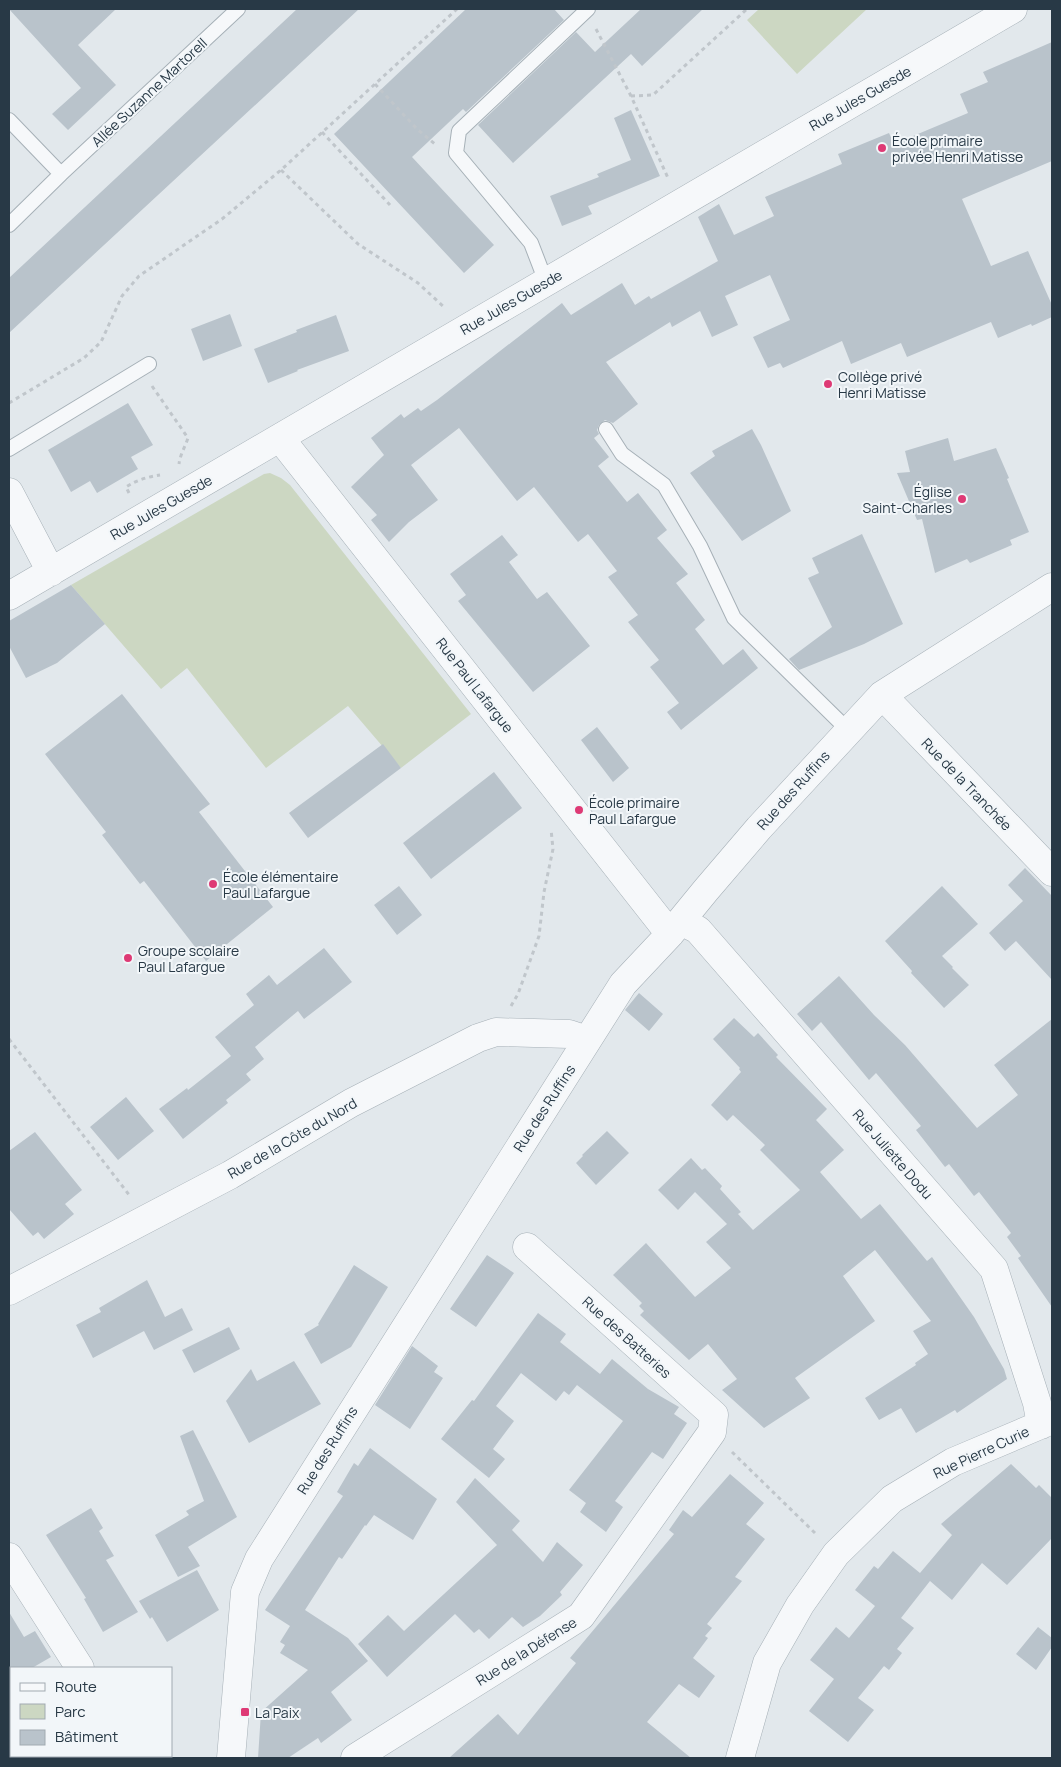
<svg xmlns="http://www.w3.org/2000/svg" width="1061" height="1767" font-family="Manrope,sans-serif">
	<rect width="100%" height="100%" fill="#e2e8ec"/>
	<path fill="#ccd7c2" d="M759,9H867L797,74L747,20Z
		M270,473L281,478L290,485L471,714L401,768L348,706L266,768L187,668L161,689L71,585L264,474Z"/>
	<path fill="#b9c3cb" d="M9,9H116L78,45L116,85L68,130L52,114L81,88Z
		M297,9H359L9,333V278Z
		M466,9H554L564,20L466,112L463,109L412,157L494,245L464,273L334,134Z
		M641,9H703L642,66L631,54L513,163L478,125L576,32L595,52Z
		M1052,42V161L962,199L991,266L1028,251L1052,305V317L1032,326L1031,324L998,338L991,322L907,357L901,343L851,364L842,341L783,368L780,363L768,368L753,337L790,320L770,275L725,296L738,325L712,337L700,311L672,327L670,322L606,362L638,404L613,423L605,420L599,425L597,430L599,434L594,438L609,457L598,466L627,502L638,493L667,530L657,538L688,574L676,583L705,620L695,629L723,665L743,649L758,668L681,730L667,712L679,703L650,667L659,660L628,622L638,615L608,577L617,571L588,534L578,542L534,487L517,501L459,428L411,465L438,500L409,522L389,542L371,520L377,515L351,487L384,455L371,438L401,414L404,418L418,408L421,411L437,400L562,303L571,315L622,283L635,305L649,296L651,299L718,261L698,217L719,204L734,235L774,216L765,197L842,164L838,154L889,133L894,144L968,113L960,94L988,82L983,72Z
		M631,110L660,176L588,206L592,214L562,226L550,196L599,177L597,174L631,160L614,118Z
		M230,314L242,346L203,361L191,329Z
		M336,315L349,351L297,370L298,371L268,383L254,349L297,332L296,330Z
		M128,403L153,445L131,457L138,469L97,493L90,481L71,492L48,450Z
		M752,429L761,445L791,511L742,541L690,473L715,456L712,451Z
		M948,438L954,461L996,448L1009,478L1007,479L1029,532L1010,540L1012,545L970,563L967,559L935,573L922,519L917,520L897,473L910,472L905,451Z
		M862,534L903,624L864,644L799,670L789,659L832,627L808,578L819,573L812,558Z
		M502,535L518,555L509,562L537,599L547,592L590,646L533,692L458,601L466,595L450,574Z
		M71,585L105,624L57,663L26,678L9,646V621Z
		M122,694L210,804L199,812L273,907L206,961L144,881L140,884L102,835L106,832L45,754Z
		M597,727L629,768L613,782L581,740Z
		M383,744L401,768L308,838L289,813Z
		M494,772L522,808L431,879L403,843Z
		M1025,868L1052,896V980L1016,941L1005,951L989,933L1023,901L1008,885Z
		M399,886L422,915L397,935L374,905Z
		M942,886L978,924L942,956L953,967L952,968L969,985L944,1008L911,973L912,971L885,941Z
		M324,948L352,982L304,1019L298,1011L255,1047L264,1059L246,1074L251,1080L226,1100L228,1103L183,1139L159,1109L187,1088L188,1090L231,1056L215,1037L254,1005L246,994L269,975L277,985Z
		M839,976L874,1015L905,1045L977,1128L1018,1095L994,1065L1052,1019V1307L1018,1258L1021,1256L1007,1237L1011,1233L979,1192L974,1196L949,1164L945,1167L916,1130L921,1126L876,1073L869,1080L821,1022L812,1031L797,1014Z
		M639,993L663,1014L649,1031L625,1010Z
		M734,1018L754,1037L758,1033L778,1055L776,1057L827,1109L816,1120L844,1150L820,1172L861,1219L880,1204L927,1261L932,1257L974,1317L1004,1369L1007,1379L957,1413L955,1410L916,1433L901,1408L879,1420L865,1398L916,1365L915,1363L928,1354L913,1331L931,1321L875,1250L843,1276L875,1321L795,1378L810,1398L764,1428L722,1390L737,1379L708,1344L689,1360L640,1315L644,1311L639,1306L642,1303L613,1275L646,1243L695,1297L731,1268L706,1242L727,1224L695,1192L678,1210L658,1190L691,1158L702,1170L705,1168L722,1186L720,1189L741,1212L738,1214L753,1230L800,1190L760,1150L765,1145L733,1115L727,1121L711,1105L741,1072L739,1069L740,1068L713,1039Z
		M126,1097L154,1131L118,1160L90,1127Z
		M607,1131L629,1153L596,1185L576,1163L583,1156L582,1155Z
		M35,1132L82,1190L65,1204L74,1214L44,1239L38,1232L33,1236L9,1209V1151Z
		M487,1255L514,1273L476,1327L450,1309Z
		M354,1265L388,1287L351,1347L321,1364L304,1334L319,1325L318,1324Z
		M147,1280L165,1317L182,1308L193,1330L154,1350L144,1331L93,1358L76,1325L101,1312L99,1308Z
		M538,1313L566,1334L560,1342L600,1374L612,1359L648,1389L679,1407L674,1414L687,1423L663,1459L652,1452L615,1501L623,1507L606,1532L580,1512L586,1503L569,1490L623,1421L577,1385L569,1395L564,1391L556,1401L521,1373L496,1406L514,1421L493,1449L505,1459L489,1478L441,1439L472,1400L474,1401Z
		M229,1327L240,1349L194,1373L182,1350Z
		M412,1346L438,1366L434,1372L443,1378L410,1429L375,1405Z
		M294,1361L321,1404L249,1443L226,1401L251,1369L257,1381Z
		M193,1430L237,1517L188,1547L200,1566L178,1577L155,1535L189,1515L186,1511L204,1501L180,1436Z
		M370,1448L437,1499L413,1540L374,1515L366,1526L365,1525L342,1559L339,1557L305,1610L348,1638L368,1661L331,1692L352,1720L321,1743L318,1738L288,1758H258L261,1712L308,1670L280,1653L285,1645L280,1642L290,1626L265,1610L343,1496L337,1492L354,1463L358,1466Z
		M1011,1464L1036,1488L1039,1485L1052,1498V1538L1007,1585L982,1563L952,1600L930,1581L901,1618L914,1628L897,1649L902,1653L889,1670L884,1666L858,1698L874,1710L848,1742L809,1711L834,1679L810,1660L836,1627L849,1638L875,1606L855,1590L874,1566L878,1569L893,1551L920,1573L952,1535L941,1524Z
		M730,1474L764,1503L746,1524L765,1539L735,1577L742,1581L707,1624L712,1628L705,1636L708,1638L693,1658L715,1676L699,1698L679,1684L647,1722L691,1758H449L498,1714L518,1735L576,1663L570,1658L674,1534L669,1530L683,1510L692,1517Z
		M475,1478L520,1521L512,1530L543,1562L557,1542L583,1565L560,1592L562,1595L540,1616L523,1627L512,1617L489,1639L479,1629L474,1633L455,1614L387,1677L358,1644L388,1615L404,1631L497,1545L456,1502Z
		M91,1508L103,1528L99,1531L114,1556L106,1560L138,1612L103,1632L84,1599L86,1598L46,1535Z
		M197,1570L219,1610L167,1642L152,1617L150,1619L139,1601Z
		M9,1612L24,1637L35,1631L51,1657L32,1668H9Z
		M1038,1627L1052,1638V1647L1036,1670L1016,1654Z"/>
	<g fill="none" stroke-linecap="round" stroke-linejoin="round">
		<defs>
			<path id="service" d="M9,120L61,174L9,225
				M61,174L238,9
				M546,282L531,243L456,153L459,131L588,9
				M606,429L622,454L664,485L700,546L734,618L848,730
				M9,449L149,364"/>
			<path id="minor" d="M280,438L670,934
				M9,492L51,572
				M9,596L1013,9
				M882,695L1052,872
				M681,921L698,930L994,1269L1037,1403L1041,1425
				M9,1291L230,1175L351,1103L478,1038L496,1032L569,1034L587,1040
				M9,1557L80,1668
				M136,1756L137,1758
				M231,1758L245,1592L259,1559L623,984L670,934L706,890L759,828L882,695L1052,587
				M355,1758L581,1616L712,1432L714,1415L527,1247
				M740,1758L767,1663L800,1605L836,1554L892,1499L953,1462L1052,1420"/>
		</defs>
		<use href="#service" stroke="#a6b0b7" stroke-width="16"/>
		<use href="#minor" stroke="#a6b0b7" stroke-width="29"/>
		<path stroke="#c0c6cb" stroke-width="3" stroke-dasharray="4 4" stroke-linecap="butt" d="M596,29L631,96L668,178
			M375,84L417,129L436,145
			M631,96L653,95L747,9
			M322,132L390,205
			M281,170L358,244L418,283L445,308
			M152,386L188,438C185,447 180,455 179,464
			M9,403L84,358L101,342L122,296L139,276L222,219L281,170L457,9
			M129,493L126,487C137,480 147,477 160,475
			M511,1006L518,994L539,936L544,892L553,849L551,829
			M9,1039L130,1196
			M732,1452L817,1535"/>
		<use href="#service" stroke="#f6f8fa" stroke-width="14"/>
		<use href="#minor" stroke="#f6f8fa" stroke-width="28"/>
	</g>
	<g fill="#de3a75" stroke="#f2f6f9" stroke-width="2">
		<circle cx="882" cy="148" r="5"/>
		<circle cx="828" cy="384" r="5"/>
		<circle cx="962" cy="499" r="5"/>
		<circle cx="579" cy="810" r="5"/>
		<circle cx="213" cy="884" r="5"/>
		<circle cx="128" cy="958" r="5"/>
		<rect x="240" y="1707" width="10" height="10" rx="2.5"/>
	</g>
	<g text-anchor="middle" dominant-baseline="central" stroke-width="4" stroke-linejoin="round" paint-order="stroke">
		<g font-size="14" fill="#283946" stroke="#f2f6f9">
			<text transform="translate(149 92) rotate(-43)">Allée Suzanne Martorell</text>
			<text transform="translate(860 98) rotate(-30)">Rue Jules Guesde</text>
			<text transform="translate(511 302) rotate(-30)">Rue Jules Guesde</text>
			<text transform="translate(161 507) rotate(-30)">Rue Jules Guesde</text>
			<text transform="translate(475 685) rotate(52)">Rue Paul Lafargue</text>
			<text transform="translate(967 784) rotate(46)">Rue de la Tranchée</text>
			<text transform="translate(793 790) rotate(-48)">Rue des Ruffins</text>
			<text transform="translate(544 1108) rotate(-57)">Rue des Ruffins</text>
			<text transform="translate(292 1138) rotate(-30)">Rue de la Côte du Nord</text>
			<text transform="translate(893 1154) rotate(49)">Rue Juliette Dodu</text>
			<text transform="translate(627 1337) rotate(42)">Rue des Batteries</text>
			<text transform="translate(327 1450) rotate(-58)">Rue des Ruffins</text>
			<text transform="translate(981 1452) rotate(-25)">Rue Pierre Curie</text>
			<text transform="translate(526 1651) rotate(-32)">Rue de la Défense</text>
		</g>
		<g font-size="14" fill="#283946" stroke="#f2f6f9" text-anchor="start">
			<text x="892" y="140">École primaire<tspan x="892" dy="16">privée Henri Matisse</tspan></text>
			<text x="838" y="376">Collège privé<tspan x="838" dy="16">Henri Matisse</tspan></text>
			<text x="952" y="491" text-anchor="end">Église<tspan x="952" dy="16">Saint-Charles</tspan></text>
			<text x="589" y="802">École primaire<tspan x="589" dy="16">Paul Lafargue</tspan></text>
			<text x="223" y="876">École élémentaire<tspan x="223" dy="16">Paul Lafargue</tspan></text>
			<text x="138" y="950">Groupe scolaire<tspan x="138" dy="16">Paul Lafargue</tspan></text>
			<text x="255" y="1712">La Paix</text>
		</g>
	</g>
	<rect width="1061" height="1767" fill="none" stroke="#283946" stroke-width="20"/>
	<rect x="10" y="1667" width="162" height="90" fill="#f2f6f9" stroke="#a1aab1"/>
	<rect x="20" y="1683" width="25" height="8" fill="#f6f8fa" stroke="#a1aab1"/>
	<text x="55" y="1692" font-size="15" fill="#283946">Route</text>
	<rect x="20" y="1704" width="25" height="15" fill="#ccd7c2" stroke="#a1aab1"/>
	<text x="55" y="1717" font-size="15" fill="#283946">Parc</text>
	<rect x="20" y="1730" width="25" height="15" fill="#b9c3cb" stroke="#a1aab1"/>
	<text x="55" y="1742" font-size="15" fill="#283946">Bâtiment</text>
</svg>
